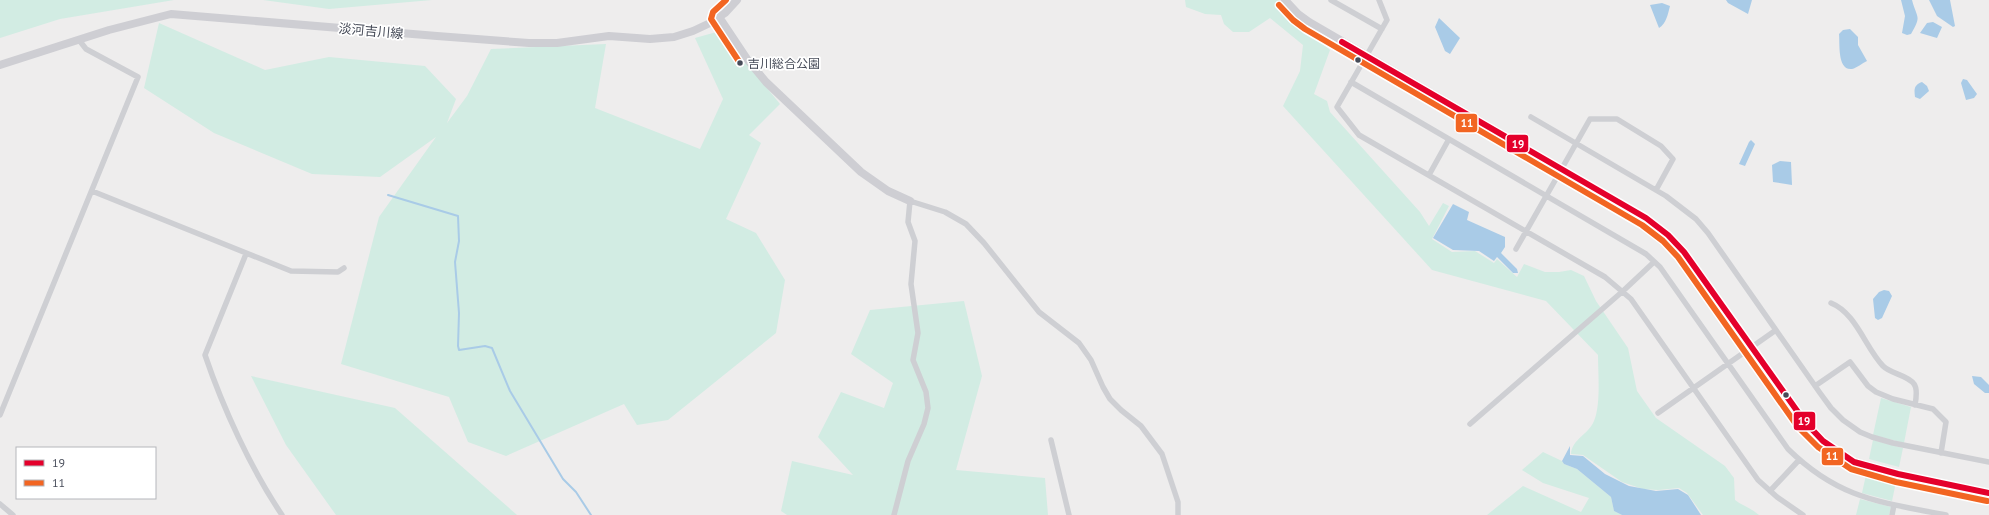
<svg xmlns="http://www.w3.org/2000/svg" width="1989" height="515" font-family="'PT Sans','Noto Sans JP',sans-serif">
	<rect width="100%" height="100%" fill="#eeeded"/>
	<path fill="#d2ece3" d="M0,0H174L60,19L0,38Z
		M263,0H432L329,9Z
		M1185,0H1279L1288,15L1330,50L1314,94L1327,101L1330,112L1420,212L1429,226L1443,203L1449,206L1432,239L1452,252L1475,251L1494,263L1497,259L1517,277L1524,264L1545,272H1559L1571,270L1584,276L1596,301L1628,348L1637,391L1656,418L1725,466L1734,478L1735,500C1743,506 1751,508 1759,515H1703L1687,493L1679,488L1658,490L1643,489L1622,482L1583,455L1571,454C1572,439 1589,434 1594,421C1601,404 1598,374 1598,355L1546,301L1432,270L1283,106L1300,71L1303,45L1270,18L1249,32H1233L1224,24L1221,15L1205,14L1186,7Z
		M159,23L265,70L329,57L425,66L456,99L447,123L467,96L491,49L606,44L595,108L700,149L723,99L695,38L720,31L780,104L749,135L761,143L726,219L756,233L785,280L776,333L668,420L637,425L624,404L506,456L468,442L449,397L341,364L379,217L436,137L380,177L312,174L214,133L144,88Z
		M964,301L982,376L956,470L1045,478L1048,515H787L781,511L792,461L853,475L818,437L841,392L884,408L893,383L851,354L870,310Z
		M251,376L395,408L517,515H336L286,445Z
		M1881,398L1911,407L1904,443L1873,435Z
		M1873,440L1903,448L1899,467L1869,459Z
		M1543,452L1562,461L1564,464L1577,469L1611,497L1614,511L1622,515H1487L1523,486L1581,512L1589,498L1543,483L1522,470Z
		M1866,475L1896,482L1892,501L1862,493Z
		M1860,499L1891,507L1889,515H1856Z"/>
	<path fill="#a9cbe7" d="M1726,0H1752L1748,14L1728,3Z
		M1901,0H1912C1917,19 1922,15 1911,34L1907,35L1902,33L1905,16Z
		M1929,0H1950L1955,26L1953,27L1937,16Z
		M1662,3L1670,6C1668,14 1666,24 1659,28L1650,5Z
		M1439,18L1460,38L1450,54L1445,51L1435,27Z
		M1933,22L1942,27L1937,38L1920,33L1927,23Z
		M1850,29L1858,37V45L1867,61C1862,63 1857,68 1852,69C1837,71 1840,43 1839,34L1843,30Z
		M1963,79L1967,80L1977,94L1974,98L1966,100L1961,83Z
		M1922,82L1927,86L1929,91L1920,99L1915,97C1914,89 1914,85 1922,82Z
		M1751,140L1755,144L1745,166L1739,164L1749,142Z
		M1780,161L1791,162L1792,185L1773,182L1772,165Z
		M1453,204L1469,212L1467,220L1505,237V247L1501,253L1517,269L1518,273H1513L1497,257L1494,261L1479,251L1453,250L1433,238Z
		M1884,290L1889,291L1892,296L1882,318L1878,320L1875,318L1873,299L1879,292Z
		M1972,376L1981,377L1989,385V393H1985L1974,384Z
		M1570,446V455L1583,456L1605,474L1629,486L1656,491L1678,489L1688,495L1701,515H1622L1614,511L1611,497L1577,469L1564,464L1562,461Z"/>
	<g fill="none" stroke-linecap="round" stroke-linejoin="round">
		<path stroke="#a9cbe7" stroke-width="2" d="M388,195L458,216L459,241L455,262L459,313L458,346L459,350L485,346L492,348L510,391L563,479L576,492L591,515"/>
		<path stroke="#cecfd3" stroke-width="5.5" d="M1331,0L1382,29
			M1379,0L1387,20L1337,107L1359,135L1605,277L1631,299L1758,480L1777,497L1803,515
			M1351,82L1646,254L1660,267L1788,449C1839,499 1880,502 1946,515
			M1531,117L1666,196L1696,219L1708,233L1820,393L1831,408L1843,420L1860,432L1872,437L1893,443L1989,462
			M1429,175L1449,139
			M92,191L291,271L338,272L344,268
			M1516,249L1590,119H1617L1661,146L1673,159L1656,190
			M246,254L205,355C223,408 251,469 282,515
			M1831,303C1856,313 1865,347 1883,366C1891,374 1908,375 1914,384C1918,389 1916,399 1915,405
			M1815,386L1850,362L1868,386L1876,392L1893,399L1933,409L1946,422L1941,453
			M1658,413L1776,330
			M0,415L138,77L86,49L79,40
			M1470,424L1623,291L1654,262
			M1051,440L1069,515
			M1770,491L1799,460
			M0,504L13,515
			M894,515L908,461L924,424L928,408L926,392L913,360L918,333L911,284L915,241L908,222L910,201L945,212L966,224L984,243L1039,312L1079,343L1091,360L1103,387L1110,399L1121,410L1141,426L1162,454L1178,502V515
			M1892,515L1894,505"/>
		<path stroke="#ceced3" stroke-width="8" d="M1285,0L1298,14L1309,22L1646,218L1668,235L1684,252L1805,422L1823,441L1854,462L1898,474L1989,493
			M719,17L747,59L766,82L861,172L888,191L910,201
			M0,65L109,30L171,14L437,36L529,43H557L609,36L650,39L674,37L693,31L710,23L725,13L737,0"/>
		<defs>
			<path id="bus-1" d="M1342,42L1646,218L1668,235L1684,252L1805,422L1823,441L1854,462L1898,474L1989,493"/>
			<path id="bus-2" d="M726,0L713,12L711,19L740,63
				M1279,5L1293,20L1305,29L1642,225L1663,241L1678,257L1798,427L1818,447L1851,469L1896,482L1987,501"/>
		</defs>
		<use href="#bus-1" stroke="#fff" stroke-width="9"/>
		<use href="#bus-2" stroke="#fff" stroke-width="9"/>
		<use href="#bus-1" stroke="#e4002b" stroke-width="6"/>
		<use href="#bus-2" stroke="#f26522" stroke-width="6"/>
	</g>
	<g fill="#464b58" stroke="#fff" stroke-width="1.5">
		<circle cx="1358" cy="60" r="3.5"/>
		<circle cx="740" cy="63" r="3.5"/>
		<circle cx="1786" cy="395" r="3.5"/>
	</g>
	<g text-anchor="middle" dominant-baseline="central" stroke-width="3.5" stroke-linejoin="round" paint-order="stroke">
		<g font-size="12" fill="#464b58" stroke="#fff" text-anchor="start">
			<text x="748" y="63">吉川総合公園</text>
		</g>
		<g font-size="13" fill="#464b58" stroke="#fff">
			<text transform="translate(371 31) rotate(5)">淡河吉川線</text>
		</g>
	</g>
	<g stroke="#fff" stroke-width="1.5">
		<rect x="1455" y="113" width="23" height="20" rx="4" fill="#f26522"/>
		<rect x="1506" y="134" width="23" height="19" rx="4" fill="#e4002b"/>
		<rect x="1793" y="411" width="23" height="20" rx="4" fill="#e4002b"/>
		<rect x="1821" y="447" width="23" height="19" rx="4" fill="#f26522"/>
	</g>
	<g font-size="11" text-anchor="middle" font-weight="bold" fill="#fff">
		<text x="1467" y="127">11</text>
		<text x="1518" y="148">19</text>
		<text x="1804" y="425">19</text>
		<text x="1832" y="460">11</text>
	</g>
	<rect x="16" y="447" width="140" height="52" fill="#ffffff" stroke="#b5b7bc"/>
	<rect x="24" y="460" width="20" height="6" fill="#e4002b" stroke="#b5b7bc"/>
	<text x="52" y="467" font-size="12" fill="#464b58">19</text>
	<rect x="24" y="480" width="20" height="6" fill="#f26522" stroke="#b5b7bc"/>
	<text x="52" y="487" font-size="12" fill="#464b58">11</text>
</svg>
